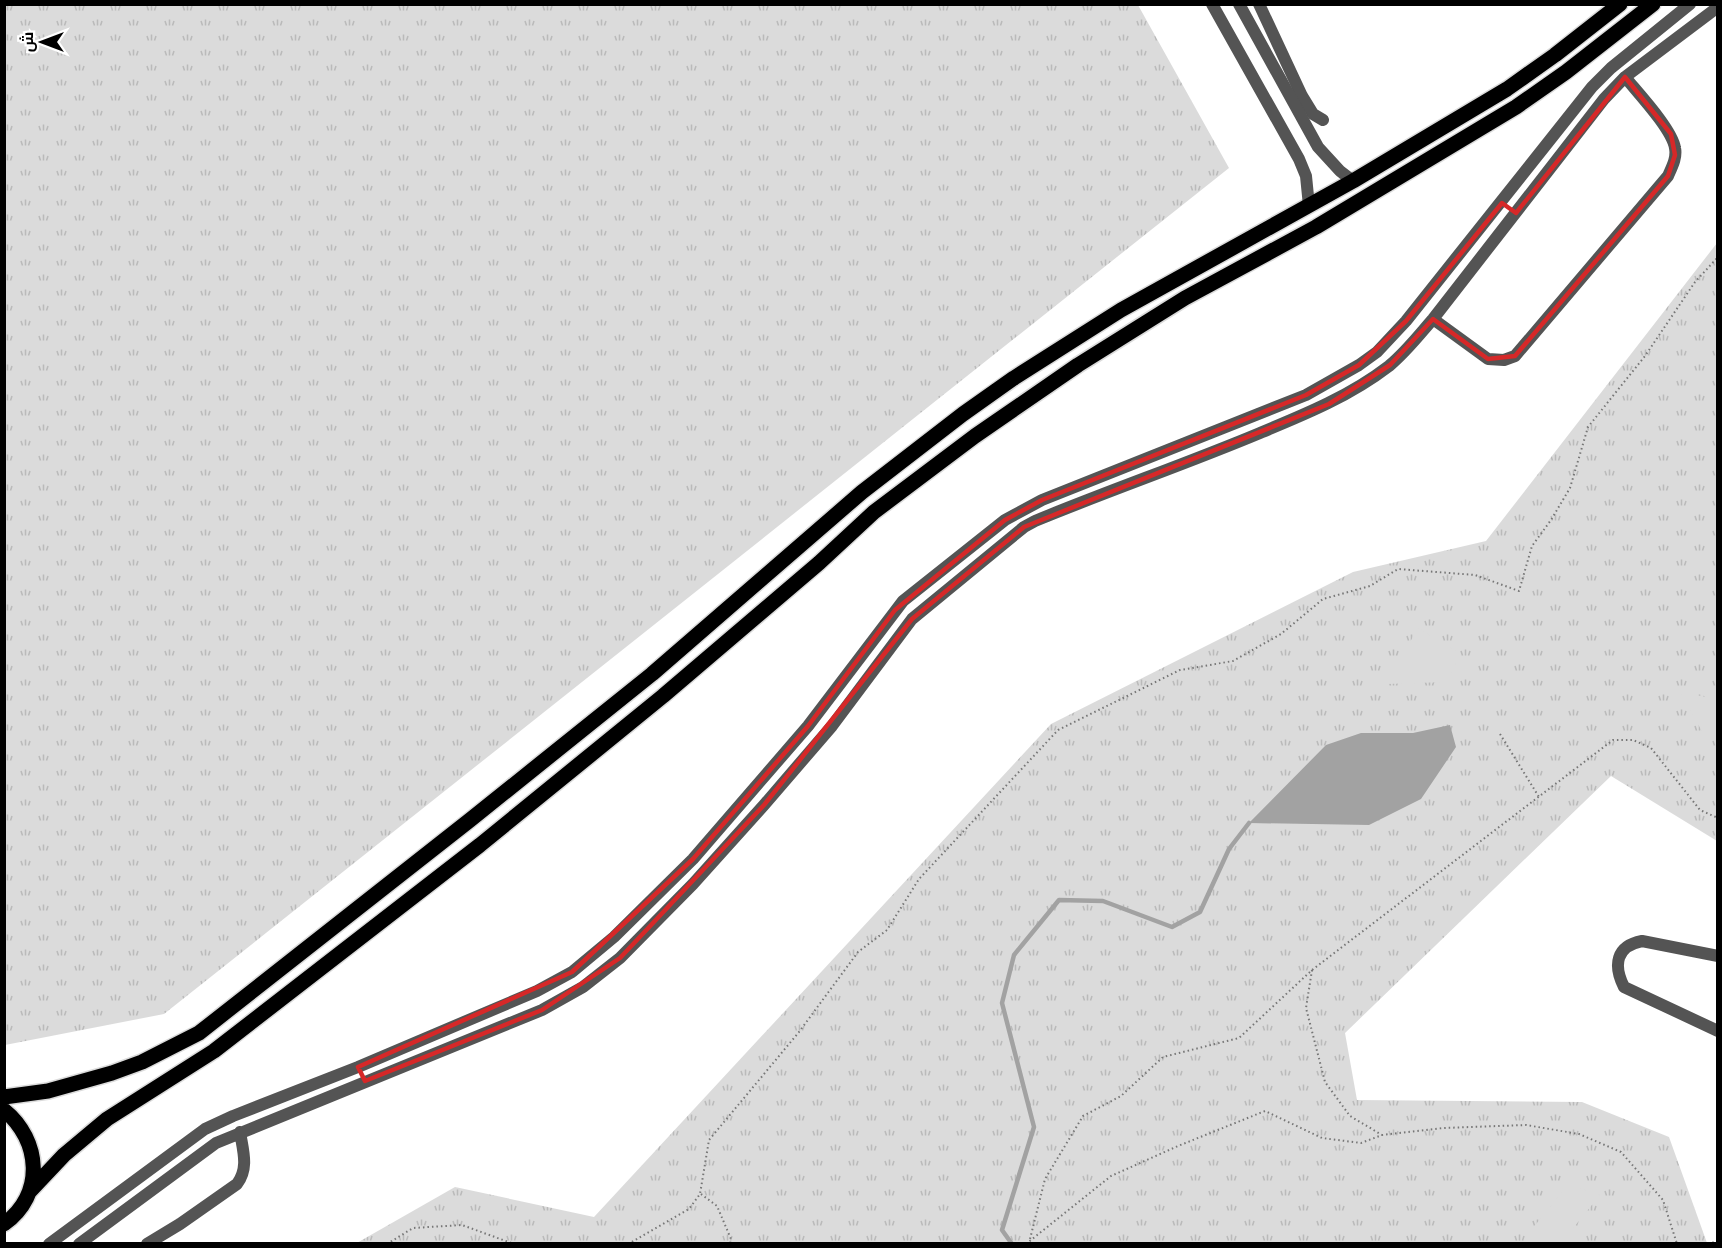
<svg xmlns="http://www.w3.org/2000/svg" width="1722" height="1248" font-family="Jost,Cairo,sans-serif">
	<defs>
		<pattern id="grass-tufts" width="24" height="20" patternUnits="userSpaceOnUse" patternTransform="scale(1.5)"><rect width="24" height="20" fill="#dbdbdb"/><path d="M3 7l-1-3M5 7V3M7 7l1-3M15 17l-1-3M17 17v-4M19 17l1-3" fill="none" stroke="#bababa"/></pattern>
	</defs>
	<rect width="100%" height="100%" fill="#fff"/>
	<path fill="url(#grass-tufts)" d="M5,4L1138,5L1229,168L164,1014L5,1045Z
		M1717,243V841L1611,776L1345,1033L1357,1100L1582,1102L1669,1137L1707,1243L355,1244L455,1187L594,1217L1051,724L1353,572L1486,541Z"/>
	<path fill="#dbdbdb" d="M1418,628L1461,654L1446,682L1386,684Z
		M1680,692L1717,699V733H1703Z
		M1568,1184L1600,1195L1561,1243H1549L1529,1233Z"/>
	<path fill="#a2a2a2" d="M1450,725L1456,747L1421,799L1369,825L1249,823L1326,745L1361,733H1413Z"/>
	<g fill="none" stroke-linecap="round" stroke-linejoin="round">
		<path stroke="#a2a2a2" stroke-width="4.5" d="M1012,1244L1002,1230L1034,1127L1002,1003L1014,955L1059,900L1103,901L1172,927L1200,912L1229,849L1249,823"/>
		<defs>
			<path id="primary" d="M4,1097L48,1091L112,1073L142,1062L199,1033L470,820L652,674L862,492L963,414L1014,378L1121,310L1353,181L1507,89L1555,55L1620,4
				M4,1110C41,1140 45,1195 4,1224
				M30,1191L64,1155L107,1119L214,1051L480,845L663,696L819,563L874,512L975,436L1078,365L1185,298L1316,227L1516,107L1566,72L1653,4"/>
		</defs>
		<use href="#primary" stroke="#dbdbdb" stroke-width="18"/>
		<path stroke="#767676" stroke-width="2" stroke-dasharray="1.5 3" stroke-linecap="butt" d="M1500,734L1539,797
			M1312,970L1306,1008L1325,1082L1350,1116L1382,1135
			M701,1194L717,1206L731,1239L730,1244
			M1030,1239L1045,1179L1083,1116L1121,1096L1163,1057L1239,1038L1312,970L1613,740H1633L1651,748L1700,810L1718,818
			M387,1244L413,1228L462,1225L514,1244
			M628,1244L689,1209L700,1194L709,1140L799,1032L858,952L887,930L919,879L1058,730L1180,670L1233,661L1281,634L1323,599L1370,586L1398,569L1475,575L1519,591L1532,546L1551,520L1570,488L1588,427L1645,356L1695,282L1718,257
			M1026,1244L1111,1176L1178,1146L1265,1111L1322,1138L1361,1143L1382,1135L1443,1128L1526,1125L1579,1134L1621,1152L1663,1200L1677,1244
			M1708,1244L1718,1241"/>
		<path stroke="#545454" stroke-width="12" d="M1259,4L1302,96L1313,114L1323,120
			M1433,319L1488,359L1504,360L1515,356L1668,176C1672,167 1677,158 1675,148C1672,129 1638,93 1625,77
			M1718,956L1642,941C1616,946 1613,965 1624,987L1718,1031
			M49,1244L205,1129L233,1116L358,1067L537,991L572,972L614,937L693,859L808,726L903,601L1005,520L1042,500L1306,395L1359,365L1377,352L1406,321L1592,87L1611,68L1690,4
			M79,1244L216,1143L542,1010L583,987L620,958L693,884L764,805L832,726L912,619L1024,527L1035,521C1110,490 1186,464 1260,433C1306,414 1350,396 1389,366C1406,352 1419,335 1433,319L1604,99L1625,77L1718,7
			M147,1244L180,1224L237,1184C249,1168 243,1151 240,1132"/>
		<path stroke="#545454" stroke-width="12" d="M1212,4L1299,159L1306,176L1309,206
			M1239,4L1318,147L1340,171L1353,181"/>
		<use href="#primary" stroke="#000" stroke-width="15"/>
	</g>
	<path fill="none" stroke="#d62828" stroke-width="4.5" stroke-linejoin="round" d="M1625,77L1671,134L1675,155L1668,176L1515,356L1488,359L1433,319L1390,365L1329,404L1024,527L912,619L764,805L620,958L542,1010L365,1081L358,1067L572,972L693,859L808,726L895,610L1005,520L1042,500L1306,395L1359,365L1406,321L1502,203L1516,213Z"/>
	<rect width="1722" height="1248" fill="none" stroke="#000000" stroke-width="12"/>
	<g transform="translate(42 42) rotate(270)" stroke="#ffffff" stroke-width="4.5" paint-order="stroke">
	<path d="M0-4.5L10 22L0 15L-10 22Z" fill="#000000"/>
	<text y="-9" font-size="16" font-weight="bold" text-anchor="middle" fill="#000000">ش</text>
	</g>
</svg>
